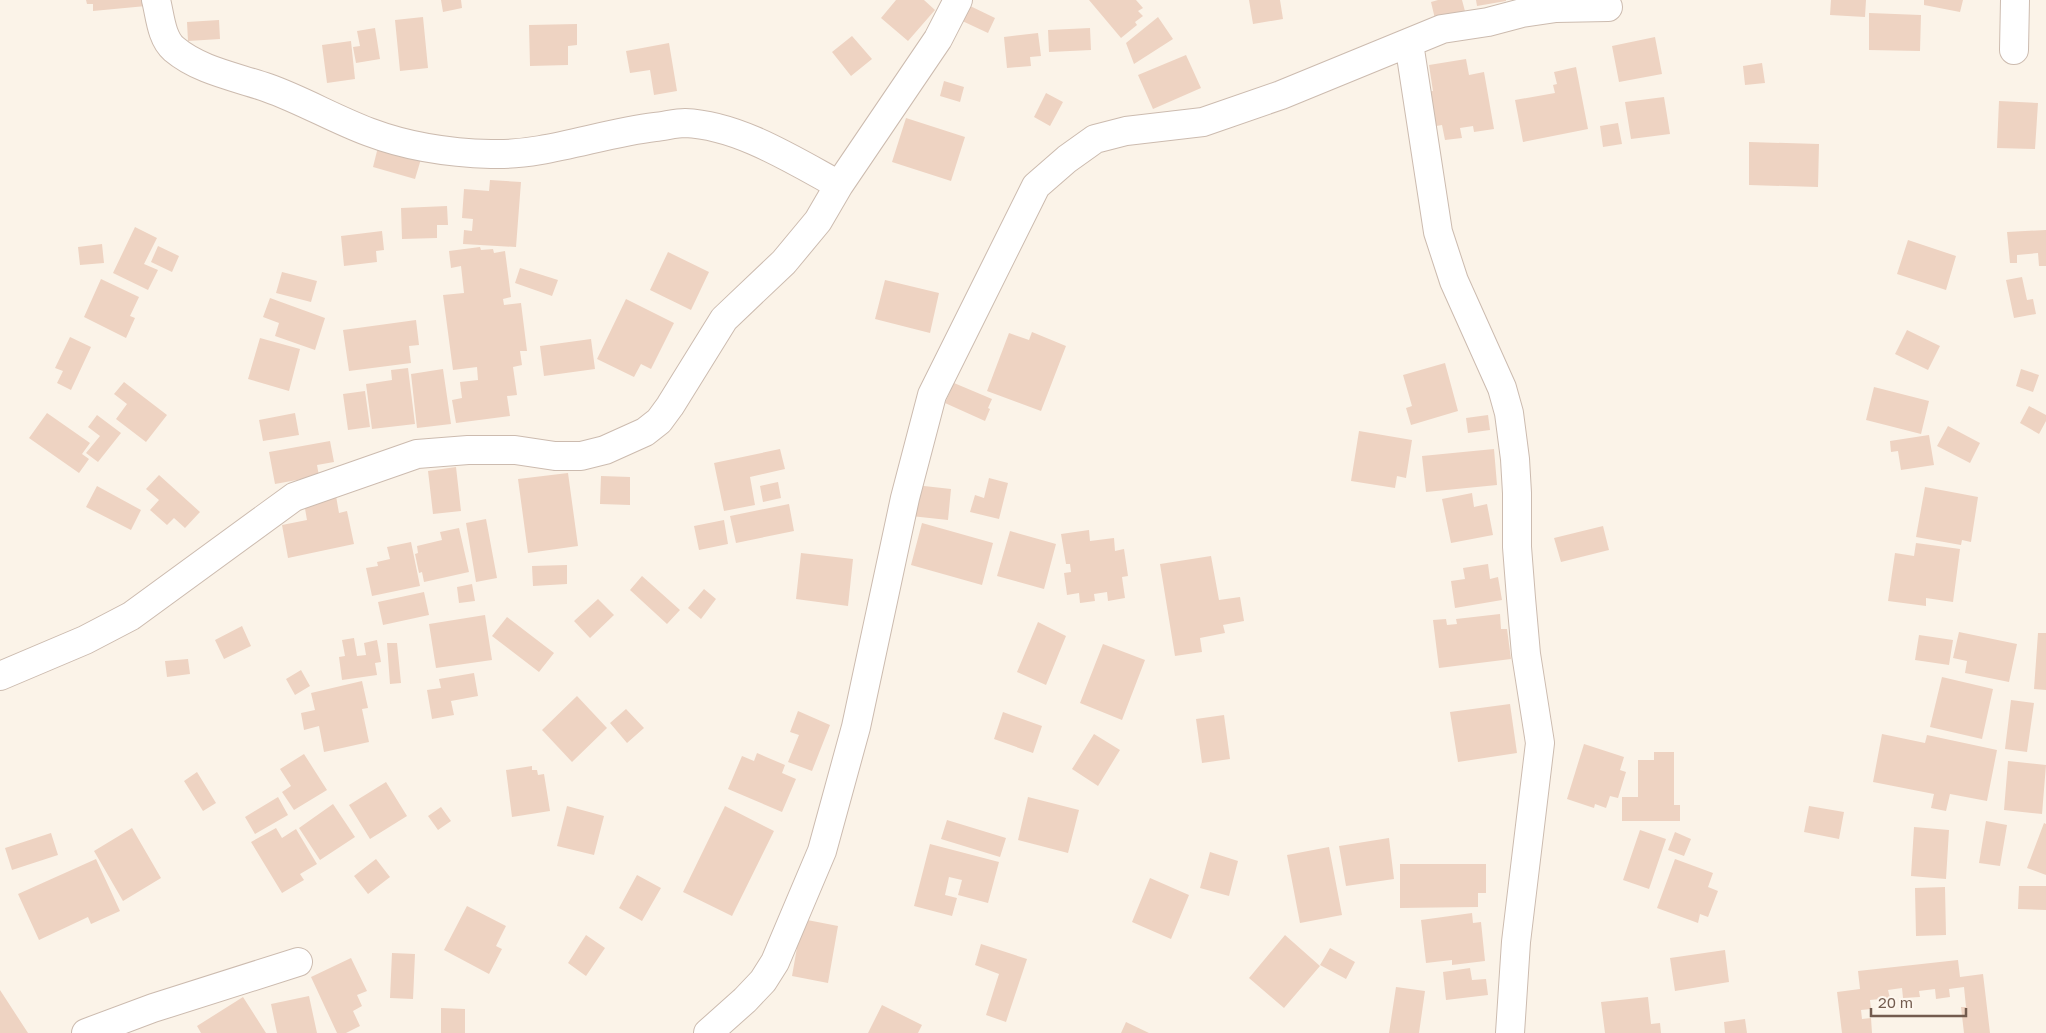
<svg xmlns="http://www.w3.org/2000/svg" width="2046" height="1033" font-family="'Golos Text',sans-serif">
	<rect width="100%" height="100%" fill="#fbf3e8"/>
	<path fill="#eed3c2" d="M86,0H145L146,6L93,11V4H87Z
		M441,0H461L462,8L443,12Z
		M896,0H924L935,10L908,41L881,18Z
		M1089,0H1136L1143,8L1138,11L1143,16L1135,22L1137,25L1121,38Z
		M1249,0H1280L1283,19L1253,24Z
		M1438,0H1462L1466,15L1436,23L1431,2Z
		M1476,0H1506V1L1477,6Z
		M1831,0H1866L1865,17L1830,15Z
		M1924,0H1963L1960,12L1924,5Z
		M966,4L995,18L988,33L958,19Z
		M1869,13L1921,15L1920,51L1869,50Z
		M423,17L428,68L400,71L395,20Z
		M1158,17L1173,39L1134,64L1126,43Z
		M219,20L220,39L188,41L187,22Z
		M577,24V45L568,46V65L530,66L529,25Z
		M375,28L380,59L356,63L353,47L360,46L357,31Z
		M1090,28L1091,50L1049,52L1048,30Z
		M1038,33L1041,56L1030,57L1031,66L1007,68L1004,37Z
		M852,36L872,59L851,76L832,52Z
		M1655,37L1662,74L1619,82L1612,46Z
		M351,41L355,79L327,83L322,45Z
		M669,43L677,91L654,95L650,70L630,73L626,51Z
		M1186,55L1201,88L1153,109L1138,75Z
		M1466,59L1469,75L1484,72L1494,129L1474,132L1473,126L1460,128L1462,138L1445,140L1442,125L1430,127L1424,92L1433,91L1429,65Z
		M1762,63L1765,83L1745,85L1743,66Z
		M1576,67L1588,129L1523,142L1515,100L1555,93L1553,85L1557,84L1554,72Z
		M944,81L964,87L960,102L940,96Z
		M1046,93L1063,102L1050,126L1034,117Z
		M1664,97L1670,134L1631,139L1625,102Z
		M1999,101L2038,103L2035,149L1997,148Z
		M906,118L965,137L951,181L892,162Z
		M1618,123L1622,144L1603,147L1600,126Z
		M1749,142L1819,144L1818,187L1749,185Z
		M378,147L421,159L415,179L373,167Z
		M490,180L521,182L516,247L463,244L464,230L472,231L473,219L462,218L464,189L489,191Z
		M447,206L448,225H437V238L402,239L401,208Z
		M135,227L157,238L144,264L158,270L148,290L113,273Z
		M2046,230V266H2039L2038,253L2017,255V263H2010L2007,232Z
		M382,231L384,250L376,251L377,262L344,266L341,236Z
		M1908,240L1956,256L1946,290L1897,274Z
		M102,244L104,263L80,265L78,247Z
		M158,246L179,256L172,272L151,262Z
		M480,247L481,250L493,249L494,253L505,251L511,297L503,299L504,305L521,303L527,351H520L522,365L513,367L517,395L507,396L510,416L456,423L452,400L462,398L460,382L478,380L477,367L453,370L443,295L464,293L461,266L451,268L449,251Z
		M668,252L709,272L691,310L650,290Z
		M520,268L558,280L552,296L515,283Z
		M282,272L317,281L311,302L276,293Z
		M2022,277L2027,300L2033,299L2036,314L2014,318L2006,280Z
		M101,279L139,297L130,316L135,318L126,338L84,317Z
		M885,280L939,293L930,333L875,319Z
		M270,298L325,318L315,350L275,336L279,323L263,317Z
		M626,299L674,323L651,369L641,364L634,377L597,359Z
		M416,320L419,345L409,346L411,363L349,371L343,330Z
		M1907,330L1940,346L1928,370L1895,354Z
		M1032,332L1066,346L1041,411L987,391L1009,333L1029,340Z
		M70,337L91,347L71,390L57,383L63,371L55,368Z
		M260,338L300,349L289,391L248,379Z
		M591,339L595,369L544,376L540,346Z
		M1445,363L1458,411L1411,425L1406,408L1412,406L1403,375Z
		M408,368L415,424L372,429L366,384L392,380L391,370Z
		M443,369L451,424L417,428L411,374Z
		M2021,369L2039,375L2033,392L2016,386Z
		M124,382L167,415L146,442L116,419L127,404L114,394Z
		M954,383L992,399L988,408L990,409L985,421L945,403Z
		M1874,387L1929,401L1921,434L1866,420Z
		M365,391L370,427L348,430L343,394Z
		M2029,406L2046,415V421L2039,434L2020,423Z
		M47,413L90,443L82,454L89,459L79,473L29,438Z
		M295,413L299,435L263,441L259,420Z
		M97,415L121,433L98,462L86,453L100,436L88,427Z
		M1488,415L1490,430L1468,433L1466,418Z
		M1948,426L1980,443L1970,463L1937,446Z
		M1359,431L1412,440L1406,478L1397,476L1395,488L1351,481Z
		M1929,435L1934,465L1901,470L1898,451L1891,452L1890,441Z
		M330,441L334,462L317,465L319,476L275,484L269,452Z
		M780,449L785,469L750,477L755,505L724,511L714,463Z
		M1494,449L1497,485L1426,492L1422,456Z
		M456,467L461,511L433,514L428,471Z
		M568,473L578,546L528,553L518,479Z
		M159,475L200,512L185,528L174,518L167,525L150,510L159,500L146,489Z
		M601,476L630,477V505L600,504Z
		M989,478L1008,483L999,519L970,512L975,495L984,498Z
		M778,482L781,498L763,502L760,486Z
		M915,485L951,489L948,520L911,516Z
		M97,486L141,510L131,530L86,507Z
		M1925,487L1978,497L1971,542L1962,540L1961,545L1916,537Z
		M1472,493L1474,507L1487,504L1493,535L1451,543L1442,499Z
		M336,496L339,513L347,511L354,544L288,558L282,525L307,520L304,503Z
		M789,504L794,531L736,543L730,516Z
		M486,519L497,578L476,582L466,523Z
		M724,520L728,544L699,550L694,526Z
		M922,523L993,543L982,585L911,565Z
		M1603,526L1609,550L1561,562L1554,538Z
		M459,528L469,572L424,582L422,572L419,573L415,554L418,553L417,546L442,540L440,532Z
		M1089,530L1090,541L1114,538L1115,551L1124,549L1128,576L1122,577L1125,598L1108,601L1107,592L1094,594L1095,601L1080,603L1079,593L1067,595L1064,573L1071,572L1070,564H1066L1061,534Z
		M1010,531L1056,544L1044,589L997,576Z
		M411,542L420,586L372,596L366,568L378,566L377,562L390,559L387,547Z
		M1916,543L1960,549L1953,602L1926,598V606L1888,601L1895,553L1914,556Z
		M801,553L853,559L848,606L796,599Z
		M1211,556L1219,600L1240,597L1244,621L1223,625L1225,633L1200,638L1202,652L1175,656L1160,564Z
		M1488,564L1490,579L1498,577L1502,600L1455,608L1451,581L1465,579L1463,568Z
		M567,565V584L533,586L532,566Z
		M642,576L680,610L667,624L630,590Z
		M472,584L475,601L459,603L457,587Z
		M704,589L716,599L701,619L688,608Z
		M424,592L429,615L383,625L378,602Z
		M598,599L614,615L590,638L574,621Z
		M1500,614L1501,629H1507L1511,659L1439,668L1433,620L1446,619L1447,625L1457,624L1456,619Z
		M485,615L492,660L436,668L429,624Z
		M507,617L554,653L539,672L492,636Z
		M1038,622L1066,636L1046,685L1017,672Z
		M242,626L251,646L224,659L215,640Z
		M1959,632L2017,644L2009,682L1965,673L1967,661L1953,658Z
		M2038,633H2046V690L2034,689Z
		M1919,635L1953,640L1949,665L1915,660Z
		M354,638L357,656L366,655L364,643L377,640L381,662L375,663L377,675L342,680L339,657L345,656L342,640Z
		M387,643H397L401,683L390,684Z
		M1103,644L1145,660L1122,720L1080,703Z
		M188,659L190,674L167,677L165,661Z
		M301,670L310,686L295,695L286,679Z
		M474,673L478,696L451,701L454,715L432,719L427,690L441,688L439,679Z
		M1942,677L1993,689L1982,739L1930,727Z
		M362,681L368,708L362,709L369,742L324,752L319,726L304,730L301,713L315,710L311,693Z
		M577,696L607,728L572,762L542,730Z
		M2011,700L2034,703L2027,752L2005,749Z
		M1510,704L1517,753L1458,762L1450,712Z
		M626,709L644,728L627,743L610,723Z
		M798,711L830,725L812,771L788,762L799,735L790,732Z
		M1003,712L1042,726L1033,753L994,739Z
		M1224,715L1230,759L1202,763L1196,719Z
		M1094,734L1120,750L1098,786L1072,769Z
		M1882,734L1925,743L1927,735L1997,750L1987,801L1950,794L1946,811L1931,808L1934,794L1873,782Z
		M1584,744L1624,757L1620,770L1626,772L1618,798L1610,796L1606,808L1595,804L1594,808L1567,799Z
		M1654,752H1674V805H1680V821H1622V797H1638V760H1654Z
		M757,753L785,765L782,773L796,779L782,812L728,789L742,756L754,761Z
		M304,754L327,790L294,810L282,792L291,786L280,769Z
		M2008,761L2046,765L2042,814L2004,810Z
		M532,766V770H537L538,775L544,774L550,811L512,817L506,770Z
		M197,772L216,803L203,811L184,781Z
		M386,782L407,816L370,839L349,805Z
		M278,797L288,815L255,834L245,817Z
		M1028,797L1079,810L1068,853L1018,840Z
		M333,804L355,837L320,860L299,828Z
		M567,806L604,816L594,855L557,846Z
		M725,806L774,831L732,916L683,892Z
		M1809,806L1844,812L1839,839L1804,832Z
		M441,807L451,821L438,830L428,816Z
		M947,820L1006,838L1000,857L941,839Z
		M1986,821L2007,825L2000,866L1979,863Z
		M2044,823L2046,824V875L2027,868Z
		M1914,827L1949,830L1946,879L1911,876Z
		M132,828L161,878L123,901L94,851Z
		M276,828L282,838L296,829L317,864L300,874L304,880L282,893L251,842Z
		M1640,830L1666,839L1649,889L1623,880Z
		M1675,832L1691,839L1684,856L1668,850Z
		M51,833L58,855L12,870L5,848Z
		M1389,838L1394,879L1346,886L1339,846Z
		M930,844L999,862L988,903L958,895L962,880L949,877L945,895L957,898L952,916L914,906Z
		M1329,847L1342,915L1300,923L1287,855Z
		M1210,852L1238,861L1229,896L1200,888Z
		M96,859L120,911L91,924L88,917L39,940L18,894Z
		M376,859L390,877L368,894L354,876Z
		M1675,859L1713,873L1708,887L1718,891L1708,917L1700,914L1698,923L1657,908Z
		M1400,864H1486V893H1478V907L1400,908Z
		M637,875L661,888L642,921L619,908Z
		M1150,878L1189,895L1171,939L1132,922Z
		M2019,886H2046V910L2018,909Z
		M1945,887L1946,935L1916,936L1915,888Z
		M467,906L506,926L496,946L502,949L489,974L444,950Z
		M1472,913L1473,923L1481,922L1485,961L1452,965V960L1426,963L1421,920Z
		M802,919L838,926L828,983L792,976Z
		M586,935L605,948L586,976L568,963Z
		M1285,935L1320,966L1284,1008L1249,978Z
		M981,944L1027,959L1006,1022L986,1015L999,974L975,965Z
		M1330,948L1355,962L1346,979L1320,965Z
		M1725,950L1729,982L1675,991L1670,958Z
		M392,953L415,954L413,999L390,998Z
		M351,958L367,991L357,995L362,1006L353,1011L360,1026L346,1033H337L311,977Z
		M1958,960L1960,977L1983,974L1990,1033H1964L1961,1007H1966L1964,987L1949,989L1950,997L1936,999L1935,989L1919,991L1920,997L1903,998L1902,988L1888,990L1890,998L1870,1000L1871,1009L1861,1010L1862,1019L1871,1018L1872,1033H1842L1837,992L1860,989L1858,971Z
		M1470,968L1472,980L1486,979L1488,995L1446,1000L1443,972Z
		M1396,987L1425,991L1419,1033H1389Z
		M0,990L28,1033H0Z
		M309,996L317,1033H277L271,1004Z
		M243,997L266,1033H201L197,1026Z
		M1648,997L1651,1024L1660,1023L1661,1033H1605L1601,1002Z
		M882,1005L922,1025L918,1033H868Z
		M441,1008L465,1009V1033H441Z
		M1745,1019L1747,1033H1725L1724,1022Z
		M1126,1022L1149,1033H1121Z"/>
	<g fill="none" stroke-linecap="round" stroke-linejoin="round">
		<defs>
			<path id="minor" d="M156,0C160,15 161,38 174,49C200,71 237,77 268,88C302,100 334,119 369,132C406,146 451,153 491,154C544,156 602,133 655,127C665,126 676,123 685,123C738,125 793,160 839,185
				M1409,43L1438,232L1454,281L1502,388L1509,413L1515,459L1517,493V547L1521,598L1526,654L1540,743L1516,942L1510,1033
				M2014,50L2015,0
				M0,676L85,640L131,616L294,497L417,454L468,450H515L555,456H581L605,450L645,432L659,421L670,406L724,319L784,262L818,221L839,185L938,39L958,0
				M86,1033L153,1008L298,962
				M708,1033L745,1000L763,981L775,962L822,851L856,727L905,498L932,395L1036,186L1067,159L1095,139L1126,131L1203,122L1281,95L1442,29L1488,22L1522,13L1556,8L1608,7"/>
		</defs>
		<use href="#minor" stroke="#ccbbaf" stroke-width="30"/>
		<use href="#minor" stroke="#fff" stroke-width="28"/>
	</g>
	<path d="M1871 1008v8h95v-8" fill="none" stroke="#735b4e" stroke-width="2.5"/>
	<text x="1878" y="1008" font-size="15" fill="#735b4e" stroke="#fef7ee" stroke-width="4" paint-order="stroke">20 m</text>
</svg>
